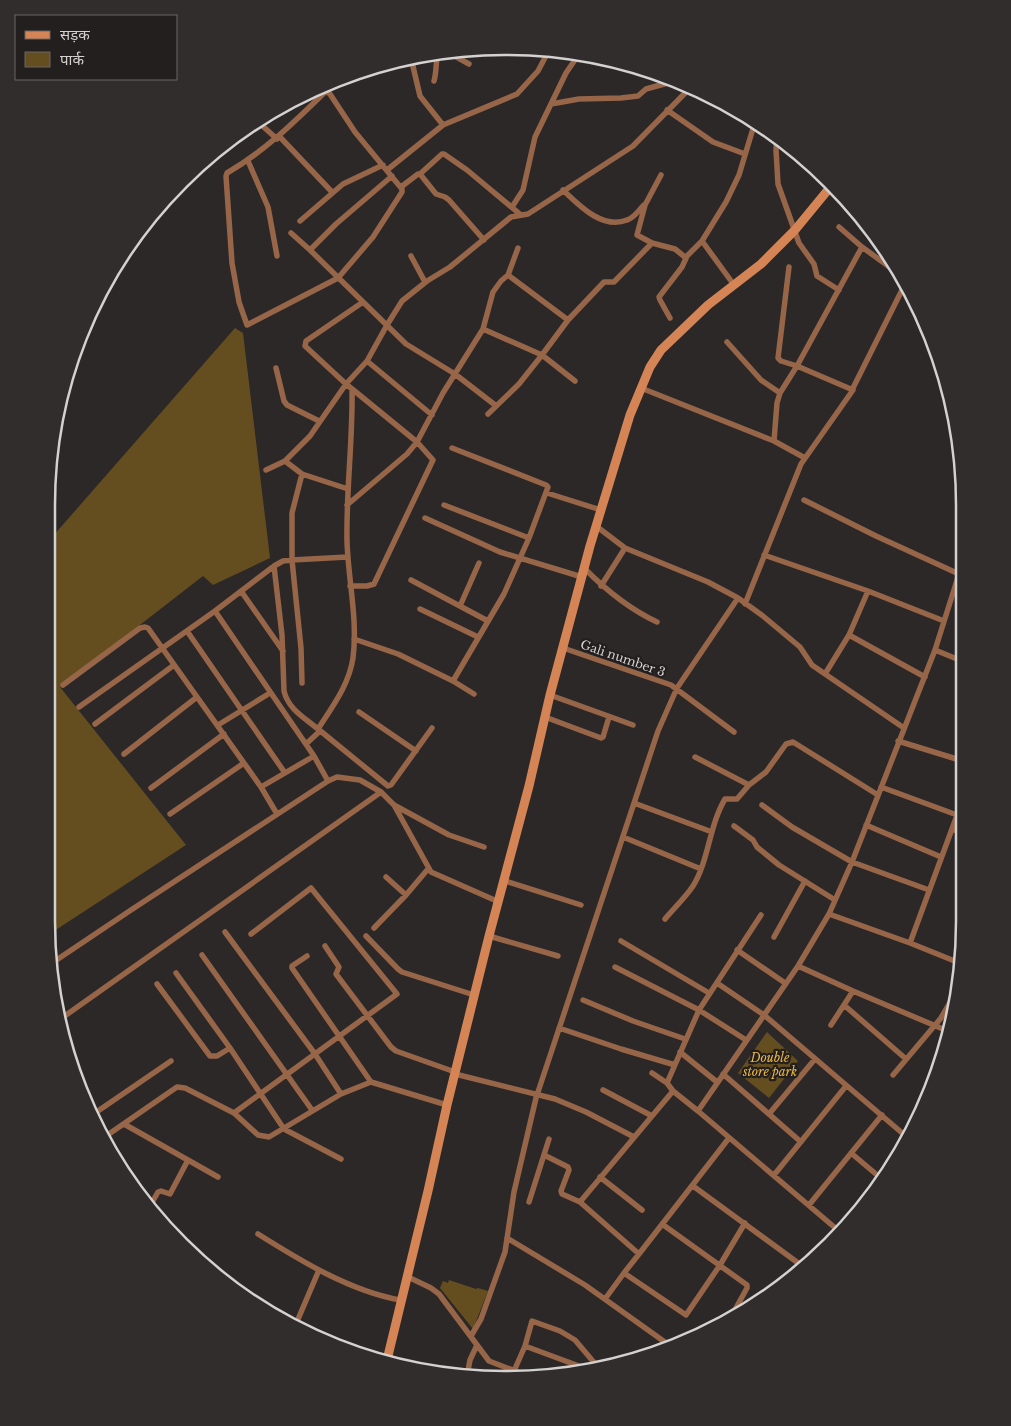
<svg xmlns="http://www.w3.org/2000/svg" width="1011" height="1426" font-family="'Libre Baskerville','Noto Sans Devanagari',serif">
	<rect width="100%" height="100%" fill="#2c2828"/>
	<path fill="#644e1f" d="M235,328L243,333L270,558L213,585L203,576L60,687L186,845L48,935L46,920V544Z
		M767,1032L798,1061L769,1098L738,1073Z
		M449,1280L476,1289L478,1288L488,1291L473,1329L440,1288L443,1281L448,1283Z"/>
	<g fill="none" stroke-linecap="round" stroke-linejoin="round">
		<path stroke="#976548" stroke-width="5.5" d="M444,50L469,64
			M411,58L420,96L443,125L517,94L538,71L549,50
			M434,81C437,71 435,61 439,52
			M327,92L330,94L355,132L402,189V192L373,237L338,278L247,325L239,302L232,263L226,176L227,173C265,151 293,123 324,93Z
			M551,104L579,99L621,98L638,96L646,89L675,81
			M667,110L713,142L745,154
			M257,121L277,139
			M279,136L332,192
			M777,136L776,150L778,184L799,243L814,264L817,276L839,290
			M248,161L268,207L277,256
			M387,170L443,125
			M420,174L442,154H444L467,170L521,215
			M661,175L645,205L637,235L652,243L675,249L686,258
			M401,187L418,174H420L436,194L445,197L449,200L484,240
			M563,190C579,205 602,230 627,220C634,218 639,210 644,205
			M512,207L523,190L535,137L566,73L579,54
			M300,221L343,184L383,165
			M839,227L862,247
			M291,233L310,250L406,344L455,374L495,405
			M702,241L734,285
			M310,250L336,224L392,176
			M411,256L425,282
			M508,275L568,320
			M670,318L660,300L659,297L682,267L687,256L702,241L726,202L739,175L755,122
			M483,329L542,355L575,381
			M727,342L761,380L780,393
			M367,361L432,415
			M276,368L284,401L287,405L319,421
			M641,388L774,441L805,458
			M853,388L905,284
			M352,389C353,440 346,490 347,541C348,579 358,619 353,658C349,685 332,707 318,729L388,786L391,785L432,728
			M488,414L519,384L542,355L568,320L604,282H614L652,243
			M774,441L777,403L780,393L797,366L781,361L778,358L789,267
			M452,448L546,485L548,487L529,538L504,594L453,681
			M285,461L302,474L348,489
			M266,470L285,461L310,436L346,384L367,361L387,325L402,301L427,281L450,267L511,217L528,214L633,146L691,87
			M547,493L601,510
			M804,500L876,536L959,574
			M347,505L407,454L417,442L443,393L483,329L493,292L501,281L508,275L518,248
			M444,505L529,538
			M425,518L500,552L582,577
			M596,526L625,548L601,586
			M625,548L708,582L738,598L763,616L800,647L812,665L825,674
			M764,555L868,591L944,621
			M274,566L282,635L284,691C288,709 305,718 318,729
			M585,569C607,591 629,609 657,622
			M411,580L488,621
			M350,586H367L374,584L433,460L417,442L346,384L305,346L306,341L363,302
			M241,591L283,651
			M868,591L849,635L825,674L904,728
			M745,604L801,464L853,390L797,366L862,247L895,271
			M460,606L479,563
			M420,609L478,637
			M215,611L274,566L283,561L292,560V513L302,474
			M187,631L285,773
			M849,635L925,677
			M354,639L398,654L453,681L474,694
			M563,648L671,685L734,732
			M935,650L962,661
			M302,683L301,648L292,560L347,557
			M63,685L140,628L145,627L148,628L261,787L277,814
			M550,695L633,725
			M79,707L215,611L314,756L261,787
			M359,712L416,751
			M545,717L601,738L603,737L609,717
			M95,724L174,665
			M218,725L270,693
			M898,741L963,761
			M306,744L320,731
			M124,754L197,697
			M314,756L328,781
			M695,757L749,785
			M881,787L957,815
			M151,788L224,734
			M634,803L712,832
			M394,805L449,835L484,847
			M762,805L792,827L852,862L929,890
			M170,814L244,763
			M866,825L941,857
			M734,826L753,840L757,847L779,865L835,900
			M952,829L963,833
			M623,837L701,869
			M386,877L406,895
			M505,881L581,905
			M829,914L910,943L962,964
			M665,919C674,908 685,898 693,886C709,860 709,826 725,799H737L749,785L766,772L786,744L793,742L878,795
			M374,928L406,895L428,869
			M225,932L315,1054L341,1094
			M366,936L398,969L402,972L474,995
			M489,936L558,956
			M774,937L805,881
			M621,941L709,993
			M910,943L963,799
			M325,946L339,967L336,974L391,1047L396,1051L455,1072
			M737,950L785,983
			M202,955L312,1110
			M52,963L131,910L328,781L337,777L360,780L381,792L394,805L431,872L499,902
			M798,966L853,991L950,1032
			M615,967L699,1010L746,1040
			M176,973L230,1048L284,1129L341,1159
			M717,983L764,1015L908,1138
			M157,984L210,1056H217L230,1048
			M583,1000L633,1021L685,1039
			M844,1005L906,1059
			M59,1020L381,792
			M831,1025L853,991
			M559,1028L621,1049L675,1065
			M680,1052L717,1082
			M652,1073L667,1083L673,1091L698,1111
			M455,1074L555,1099L586,1112L634,1137
			M723,1074L801,1142
			M893,1075L941,1018L955,994L958,986
			M371,1082L447,1105
			M667,1083L699,1010L761,915
			M603,1090L652,1116
			M95,1113L171,1061
			M234,1113L397,994L311,888L251,934
			M769,1114L815,1059
			M100,1124L108,1135
			M124,1124L218,1177
			M106,1136L177,1087L185,1088L234,1113L258,1135L269,1137L341,1094L371,1082L292,968V966L307,956
			M851,1153L883,1180
			M544,1155L568,1167L569,1170L561,1191L562,1194L580,1202L639,1254L729,1138
			M774,1175L846,1086
			M600,1177L642,1210
			M693,1186L805,1268
			M529,1202L549,1139
			M580,1202L673,1091
			M809,1205L882,1115
			M150,1206L158,1192L161,1191L170,1194L188,1160
			M662,1224L747,1285V1288L731,1317
			M840,1232L698,1111L798,966L829,914L852,862L935,650L959,574L961,559
			M258,1234C301,1261 350,1291 400,1300
			M507,1238L585,1285L669,1345
			M639,1254L624,1273L686,1315L720,1265L745,1223
			M406,1276L431,1288L439,1294L489,1361L528,1376
			M605,1299L624,1273
			M296,1324L319,1270
			M471,1336L481,1319L505,1252L514,1192L536,1098L658,731L677,688L738,598
			M525,1346L587,1369
			M514,1371L525,1346L532,1321L560,1331L575,1340L597,1366
			M467,1376L470,1360L477,1345"/>
		<path stroke="#d58555" stroke-width="9" d="M387,1360L428,1191L447,1105L489,936L529,786L550,695L590,546L630,415L650,367L661,350L708,305L761,264L795,230L832,185"/>
	</g>
	<g text-anchor="middle" dominant-baseline="central" stroke-width="4.5" stroke-linejoin="round" paint-order="stroke">
		<g font-size="12" fill="#d4d1d1" stroke="#231f1f">
			<text transform="translate(623 658) rotate(19)">Gali number 3</text>
		</g>
		<g font-size="12" font-style="italic" fill="#ebb843" stroke="#231f1f">
			<text x="770" y="1057">Double<tspan x="770" dy="14">store park</tspan></text>
		</g>
	</g>
	<path d="M0 0H1011V1426H0ZM505 55H506A450 450 0 0 1 956 505V921A450 450 0 0 1 506 1371H505A450 450 0 0 1 55 921V505A450 450 0 0 1 505 55Z" fill="#312d2d" fill-rule="evenodd"/>
	<path fill="none" stroke="#d4d1d1" stroke-width="2.5" d="M505 55H506A450 450 0 0 1 956 505V921A450 450 0 0 1 506 1371H505A450 450 0 0 1 55 921V505A450 450 0 0 1 505 55Z"/>
	<rect x="15" y="15" width="162" height="65" fill="#231f1f" stroke="#6a6666"/>
	<rect x="25" y="31" width="25" height="8" fill="#d58555" stroke="#6a6666"/>
	<text x="60" y="40" font-size="15" fill="#d4d1d1">सड़क</text>
	<rect x="25" y="52" width="25" height="15" fill="#644e1f" stroke="#6a6666"/>
	<text x="60" y="65" font-size="15" fill="#d4d1d1">पार्क</text>
</svg>
